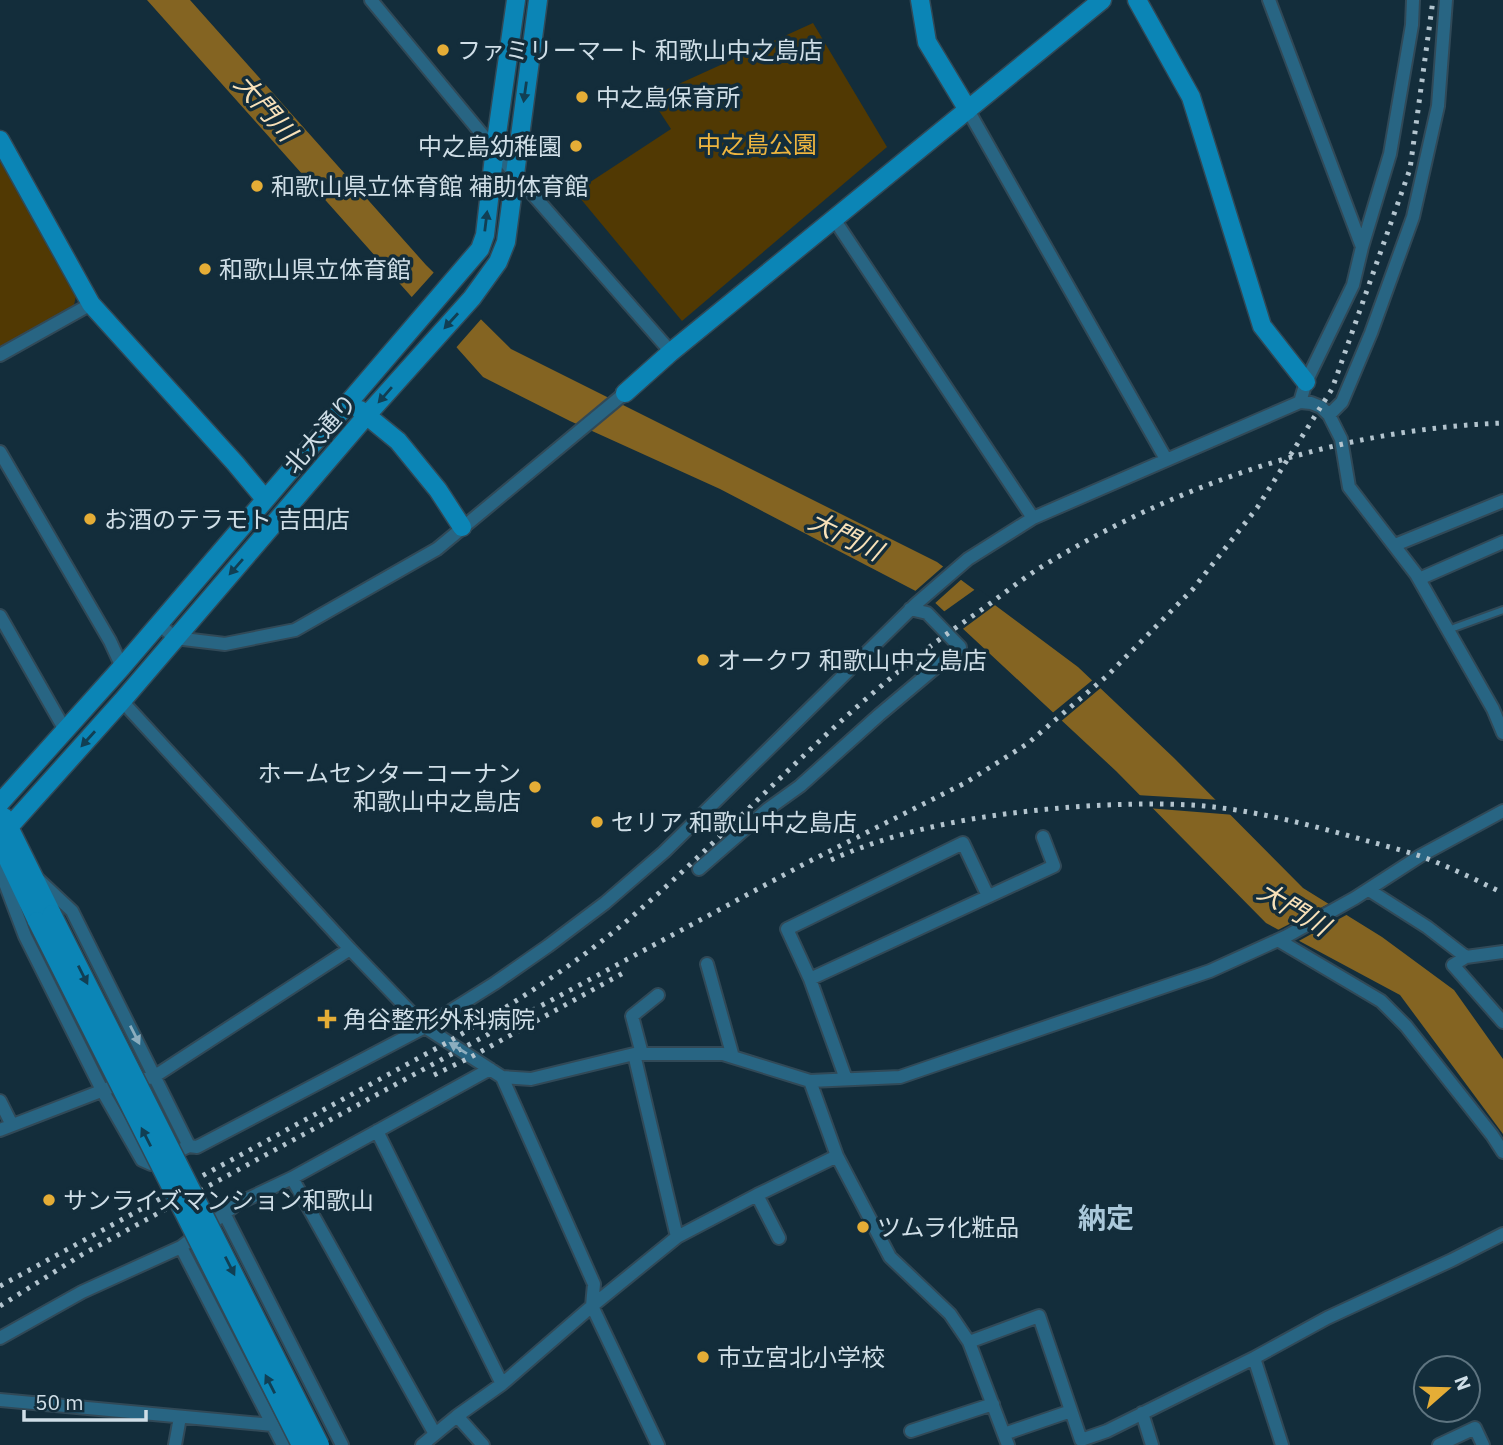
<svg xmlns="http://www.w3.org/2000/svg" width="1503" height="1445" font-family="'IBM Plex Sans','Noto Sans JP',sans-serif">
	<rect width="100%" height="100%" fill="#132d3b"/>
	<path fill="#513903" d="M813,23L887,147L682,321L575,192L671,129L650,97Z
		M0,161L76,296L74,305L0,347Z"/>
	<path fill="#846422" d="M147,0H190L426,265L511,349L937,562L1078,667L1174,758L1303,888L1382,937L1454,990L1503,1059V1134L1400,995L1266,923L1116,771L931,599L720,489L570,421L483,377Z"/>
	<path fill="#132d3b" d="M436,270L483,317L454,350L410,299Z
		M946,564L963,578L933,605L913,593Z
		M977,588L998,603L960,631L942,613Z
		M1095,678L1103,686L1059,723L1050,715Z
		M1136,795L1221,800L1235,815L1147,808Z
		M1332,902L1350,913L1295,943L1274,932Z"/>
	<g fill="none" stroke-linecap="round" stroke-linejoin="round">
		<defs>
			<path id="lane" d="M1448,630L1503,610"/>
			<path id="street" d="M371,0L514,173L671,352
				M1269,0L1362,247
				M968,110L1166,459
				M834,219L1033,518
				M0,355L91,304
				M1300,402L1306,382L1353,285L1362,247L1390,154L1412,25L1413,0
				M1329,415L1342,402L1371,333L1413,217L1438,106L1446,0
				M0,452L110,641L122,667
				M1395,545L1503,501
				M1419,579L1503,542
				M0,616L65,730
				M159,624L175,638L225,644L295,630L437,549L625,393
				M122,701L350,949L425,1027L502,1077L531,1079L634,1054H723L810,1081L900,1077L1210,971L1287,936L1355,898L1420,856L1503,811
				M699,869L768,809L800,786L879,715L960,647L927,613L910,609
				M0,870L25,936L102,1090L142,1160L151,1164L189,1146L197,1147L425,1027L495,983L548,946L605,903L664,852L916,604L968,559L1033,518L1300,402L1311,403L1321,407L1329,415L1341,439L1349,487L1416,574L1493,709L1503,733
				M39,880L72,911L189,1146
				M1369,890L1427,927L1466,957L1503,952
				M1278,940L1381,1001L1406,1026L1492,1135L1503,1152
				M1466,957L1453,965L1503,1022
				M707,964L733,1057
				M810,979L787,929L963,843L988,896
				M634,1054L677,1237
				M642,1054L632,1016L658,995
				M502,1077L594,1284L592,1306L658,1445
				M846,1079L810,979L1054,866L1043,837
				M810,1081L837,1156L890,1257L950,1314L969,1342L1008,1445
				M130,1083L155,1076L350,949
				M0,1101L12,1125
				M0,1130L109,1088
				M377,1131L502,1384
				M292,1178L435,1434
				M757,1195L779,1238
				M225,1215L342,1445
				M181,1247L283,1445
				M0,1338L82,1292L181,1247L237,1204L292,1178L490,1069
				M969,1342L1039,1316L1081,1440L1107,1431L1254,1358L1327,1318L1452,1260L1503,1234
				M1254,1358L1282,1445
				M0,1400L273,1425
				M1142,1413L1152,1445
				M457,1416L483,1445
				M911,1431L993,1404
				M1004,1434L1071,1411
				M175,1445L180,1417
				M422,1445L457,1416L502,1384L592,1306L677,1237L757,1195L837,1156
				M1439,1445L1475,1428L1483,1445"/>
			<path id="secondary" d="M920,0L927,42L968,110
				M1137,0L1191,97L1262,326L1306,382
				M0,140L91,304L235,463L265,499
				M625,393L671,352L1102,0
				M360,410L398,441L438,490L462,527
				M0,803L122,667L480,249L485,235L495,148L516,0
				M4,817L52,914
				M0,833L10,826L122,701L367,415L472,298L498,262L506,242L538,0
				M0,843L37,921"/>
		</defs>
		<use href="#lane" stroke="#314957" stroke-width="10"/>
		<use href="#street" stroke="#314957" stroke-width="16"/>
		<use href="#secondary" stroke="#314957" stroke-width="21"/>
		<use href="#lane" stroke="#286583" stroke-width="6"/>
		<use href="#street" stroke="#286583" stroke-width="12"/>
		<use href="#secondary" stroke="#0b85b6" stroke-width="18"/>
		<path stroke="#b3c4ce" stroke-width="5" stroke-dasharray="3.5 7" stroke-linecap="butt" d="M831,860C886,835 946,822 1005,814C1067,806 1130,802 1192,805C1250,809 1307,824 1364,840C1382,845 1402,850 1420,856C1448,866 1476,880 1503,893
			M434,1075L471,1057L625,972
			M0,1286L448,1042C513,1004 577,964 635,914C728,834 811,741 908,664C932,644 958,626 984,608C1006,592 1027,575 1051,561C1187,480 1344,429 1503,423
			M0,1306L83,1254L496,1030L806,863L965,783L1027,744L1108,675L1193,589L1257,508L1332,389L1410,169L1433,0"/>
		<defs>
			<path id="secondary-bridge" d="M52,914L320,1445
				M37,921L301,1445"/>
		</defs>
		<use href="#secondary-bridge" stroke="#314957" stroke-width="21" stroke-linecap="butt"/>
		<use href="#secondary-bridge" stroke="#0b85b6" stroke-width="18"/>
	</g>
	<defs><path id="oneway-solid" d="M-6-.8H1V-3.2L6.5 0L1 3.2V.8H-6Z" transform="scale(1.75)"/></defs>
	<g fill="#113f54">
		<use href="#oneway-solid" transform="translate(525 92) rotate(98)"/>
		<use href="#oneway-solid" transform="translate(486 221) rotate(-83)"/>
		<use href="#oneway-solid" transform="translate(451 321) rotate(132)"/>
		<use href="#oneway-solid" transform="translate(385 395) rotate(131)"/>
		<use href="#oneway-solid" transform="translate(236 567) rotate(131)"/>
		<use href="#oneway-solid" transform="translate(88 739) rotate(132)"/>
		<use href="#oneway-solid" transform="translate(83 975) rotate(63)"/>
		<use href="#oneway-solid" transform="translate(146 1137) rotate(-117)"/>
		<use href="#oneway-solid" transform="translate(230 1266) rotate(63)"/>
		<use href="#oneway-solid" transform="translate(270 1384) rotate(-117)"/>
	</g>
	<g fill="#8caebf">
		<use href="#oneway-solid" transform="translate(135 1035) rotate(63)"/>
		<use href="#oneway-solid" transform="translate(458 1048) rotate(-148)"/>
	</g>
	<g fill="#e5ad36" stroke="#132d3b" stroke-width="2.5">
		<circle cx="443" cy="50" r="7"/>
		<circle cx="582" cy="97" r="7"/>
		<circle cx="576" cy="146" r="7"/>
		<circle cx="257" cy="186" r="7"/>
		<circle cx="205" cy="269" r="7"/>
		<circle cx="90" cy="519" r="7"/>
		<circle cx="703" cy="660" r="7"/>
		<circle cx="535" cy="787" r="7"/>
		<circle cx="597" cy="822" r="7"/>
		<path d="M323.5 1008.5h7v7h7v7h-7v7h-7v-7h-7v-7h7z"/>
		<circle cx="49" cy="1200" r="7"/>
		<circle cx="863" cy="1227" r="7"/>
		<circle cx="703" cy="1357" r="7"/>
	</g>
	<g text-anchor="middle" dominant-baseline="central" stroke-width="7" stroke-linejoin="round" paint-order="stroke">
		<g font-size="24" fill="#cfdee7" stroke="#132d3b" text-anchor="start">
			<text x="457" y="50">ファミリーマート 和歌山中之島店</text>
			<text x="596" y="97">中之島保育所</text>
			<text x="562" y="146" text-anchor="end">中之島幼稚園</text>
			<text x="271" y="186">和歌山県立体育館 補助体育館</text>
			<text x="219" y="269">和歌山県立体育館</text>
			<text x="104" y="519">お酒のテラモト 吉田店</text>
			<text x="717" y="660">オークワ 和歌山中之島店</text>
			<text x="521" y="773" text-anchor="end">ホームセンターコーナン<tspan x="521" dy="28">和歌山中之島店</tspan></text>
			<text x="611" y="822">セリア 和歌山中之島店</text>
			<text x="343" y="1019">角谷整形外科病院</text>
			<text x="63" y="1200">サンライズマンション和歌山</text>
			<text x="877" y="1227">ツムラ化粧品</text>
			<text x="717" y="1357">市立宮北小学校</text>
		</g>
		<g font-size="24" fill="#eeb53f" stroke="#132d3b">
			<text x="757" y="144">中之島公園</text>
		</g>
		<g font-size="24" fill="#cfdee7" stroke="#132d3b">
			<text transform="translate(320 433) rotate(-49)">北大通り</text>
		</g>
		<g font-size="26" font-style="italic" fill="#f8e1b9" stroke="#132d3b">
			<text transform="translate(266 107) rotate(49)">大門川</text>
			<text transform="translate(846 535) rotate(26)">大門川</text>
			<text transform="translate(1294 908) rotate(31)">大門川</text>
		</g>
		<g font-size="28" font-weight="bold" fill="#aac8da" stroke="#132d3b">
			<text x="1106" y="1217">納定</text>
		</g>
	</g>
	<g transform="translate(1447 1389) rotate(70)"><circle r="33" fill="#132d3b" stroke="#5e7480" stroke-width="2"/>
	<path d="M0-5L12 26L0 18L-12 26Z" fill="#e5ad36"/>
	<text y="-10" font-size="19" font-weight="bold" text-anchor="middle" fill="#cfdee7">N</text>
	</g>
	<path d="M24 1410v10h122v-10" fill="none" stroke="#cfdee7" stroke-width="3.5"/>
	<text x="35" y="1410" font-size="21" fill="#cfdee7" stroke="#132d3b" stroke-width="5" paint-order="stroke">50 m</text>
</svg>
